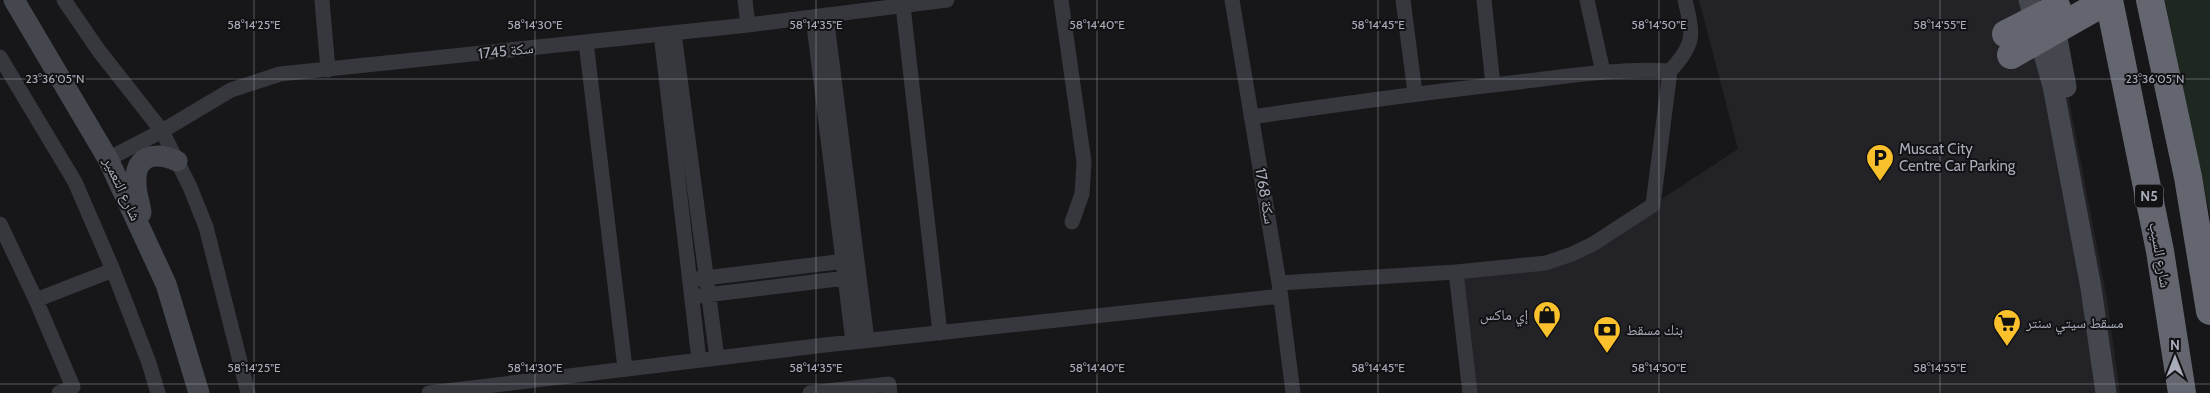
<svg xmlns="http://www.w3.org/2000/svg" width="2210" height="393" font-family="Cabin,'Noto Naskh Arabic',sans-serif">
	<rect width="100%" height="100%" fill="#171619"/>
	<path fill="#232226" d="M1699,0H2050L2107,299L2120,393H1470L1456,272L1546,263L1593,244L1738,149Z"/>
	<path fill="#1e2720" d="M2165,0H2210V215L2169,21Z"/>
	<g fill="none" stroke-linecap="round" stroke-linejoin="round">
		<path stroke="#37383e" stroke-width="15" d="M64,0L99,51L162,131L190,187L206,227L248,393
			M322,0L328,70
			M745,0L748,25
			M1061,0L1084,162L1082,194L1072,222
			M1232,0L1279,283L1293,393
			M1403,0L1415,93
			M1484,0L1493,85
			M1587,0L1603,72
			M903,6L940,333
			M826,15L867,340
			M813,17L853,342
			M674,33L717,358
			M661,34L699,360
			M586,42L625,368
			M0,57L75,182L113,270L149,363L158,393
			M1251,117C1340,104 1429,92 1519,82C1569,76 1619,68 1670,71C1696,43 1693,35 1685,0
			M108,159L162,131L231,90L280,74L748,25L947,0
			M0,224L36,300L113,270
			M1456,272L1470,393
			M697,279L853,260
			M1279,283L1456,272L1546,263L1572,254L1593,244L1653,205L1670,71
			M698,296L854,277
			M36,300L73,387L59,393
			M429,393L825,345L1281,296
			M810,393L889,384L890,393"/>
		<path stroke="#45474e" stroke-width="21" d="M14,0L108,159L166,284L199,393
			M2029,0L2053,86L2091,288L2106,393
			M2053,17L2066,87
			M141,213C140,203 136,194 136,184C134,155 155,151 177,161"/>
		<path stroke="#63666f" stroke-width="28" d="M2109,0L2160,251L2182,393
			M2150,0L2188,177L2210,311
			M2006,34L2057,8
			M2011,55L2108,0"/>
	</g>
	<path fill="none" stroke="#a8acb9" stroke-width="1" stroke-opacity="0.45" d="M254,0V393M535,0V393M816,0V393M1097,0V393M1378,0V393M1659,0V393M1940,0V393M0,79H2210M0,384H2210"/>
	<defs>
		<symbol id="parking-pin" viewBox="-11 -11 22 30"><path d="M0 17L-7.5 6A9.5 9.5 0 1 1 7.5 6Z" fill="#fbc12c" stroke="#121114"/><path d="M-3.5-5.5H1a3.5 3.5 0 0 1 0 7H-1V5.5H-3.5ZM-1-3.4V-.6H.8a1.4 1.4 0 0 0 0-2.8Z" fill="#111"/></symbol>
		<symbol id="shop-pin" viewBox="-11 -11 22 30"><path d="M0 17L-7.5 6A9.5 9.5 0 1 1 7.5 6Z" fill="#fbc12c" stroke="#121114"/><path d="M-5-2.5h2.3a2.7 3.5 0 0 1 5.4 0H5L5.5 6h-11ZM-1.5-2.5h3a1.5 2.3 0 0 0-3 0Z" fill="#111"/></symbol>
		<symbol id="supermarket-pin" viewBox="-11 -11 22 30"><path d="M0 17L-7.5 6A9.5 9.5 0 1 1 7.5 6Z" fill="#fbc12c" stroke="#121114"/><path d="M-6-5.5h2.5l.6 2H6L4.5 2H-2.5L-4.4-4H-6ZM-1.5 3.2a1.3 1.3 0 1 0 .1 0ZM3 3.2a1.3 1.3 0 1 0 .1 0Z" fill="#111"/></symbol>
		<symbol id="bank-pin" viewBox="-11 -11 22 30"><path d="M0 17L-7.5 6A9.5 9.5 0 1 1 7.5 6Z" fill="#fbc12c" stroke="#121114"/><path d="M-6-4H6V4H-6ZM0-2.3a2.3 2.3 0 1 0 0 4.6a2.3 2.3 0 1 0 0-4.6Z" fill="#111"/></symbol>
	</defs>
	<g fill-rule="evenodd">
		<use href="#parking-pin" x="1864" y="142" width="32" height="43"/>
		<use href="#shop-pin" x="1531" y="299" width="32" height="43"/>
		<use href="#supermarket-pin" x="1991" y="307" width="32" height="43"/>
		<use href="#bank-pin" x="1591" y="314" width="32" height="43"/>
	</g>
	<g text-anchor="middle" dominant-baseline="central" stroke-width="4" stroke-linejoin="round" paint-order="stroke">
		<rect fill="#121114" stroke="#7b7e88" stroke-width="1" x="2135" y="184.5" width="28" height="23" rx="4"/>
		<g font-size="14" font-weight="bold" fill="#a8acb9">
			<text x="2149" y="196">N5</text>
		</g>
		<g font-size="15" fill="#a8acb9" stroke="#121114">
			<text transform="translate(506 51) rotate(-6)">سكة 1745</text>
			<text transform="translate(122 189) rotate(65)">شارع التعمير</text>
			<text transform="translate(1265 196) rotate(80)">سكة 1768</text>
			<text transform="translate(2160 255) rotate(80)">شارع السيب</text>
		</g>
		<g font-size="15" fill="#a8acb9" stroke="#121114" text-anchor="start">
			<text x="1899" y="149">Muscat City<tspan x="1899" dy="17">Centre Car Parking</tspan></text>
			<text x="1528" y="315" text-anchor="end">إي ماكس</text>
			<text x="2026" y="323">مسقط سيتي سنتر</text>
			<text x="1626" y="330">بنك مسقط</text>
		</g>
	</g>
	<g font-size="12" text-anchor="middle" fill="#a8acb9" stroke="#121114" stroke-width="4" stroke-linejoin="round" paint-order="stroke">
		<text x="254" y="29">58°14'25"E</text>
		<text x="535" y="29">58°14'30"E</text>
		<text x="816" y="29">58°14'35"E</text>
		<text x="1097" y="29">58°14'40"E</text>
		<text x="1378" y="29">58°14'45"E</text>
		<text x="1659" y="29">58°14'50"E</text>
		<text x="1940" y="29">58°14'55"E</text>
		<text x="55" y="83">23°36'05"N</text>
		<text x="2155" y="83">23°36'05"N</text>
		<text x="254" y="372">58°14'25"E</text>
		<text x="535" y="372">58°14'30"E</text>
		<text x="816" y="372">58°14'35"E</text>
		<text x="1097" y="372">58°14'40"E</text>
		<text x="1378" y="372">58°14'45"E</text>
		<text x="1659" y="372">58°14'50"E</text>
		<text x="1940" y="372">58°14'55"E</text>
	</g>
	<g transform="translate(2175 358)" stroke="#121114" stroke-width="4" paint-order="stroke">
	<path d="M0-4L9 19L0 12L-9 19Z" fill="#a8acb9"/>
	<text y="-8" font-size="14" font-weight="bold" text-anchor="middle" fill="#a8acb9">N</text>
	</g>
</svg>
